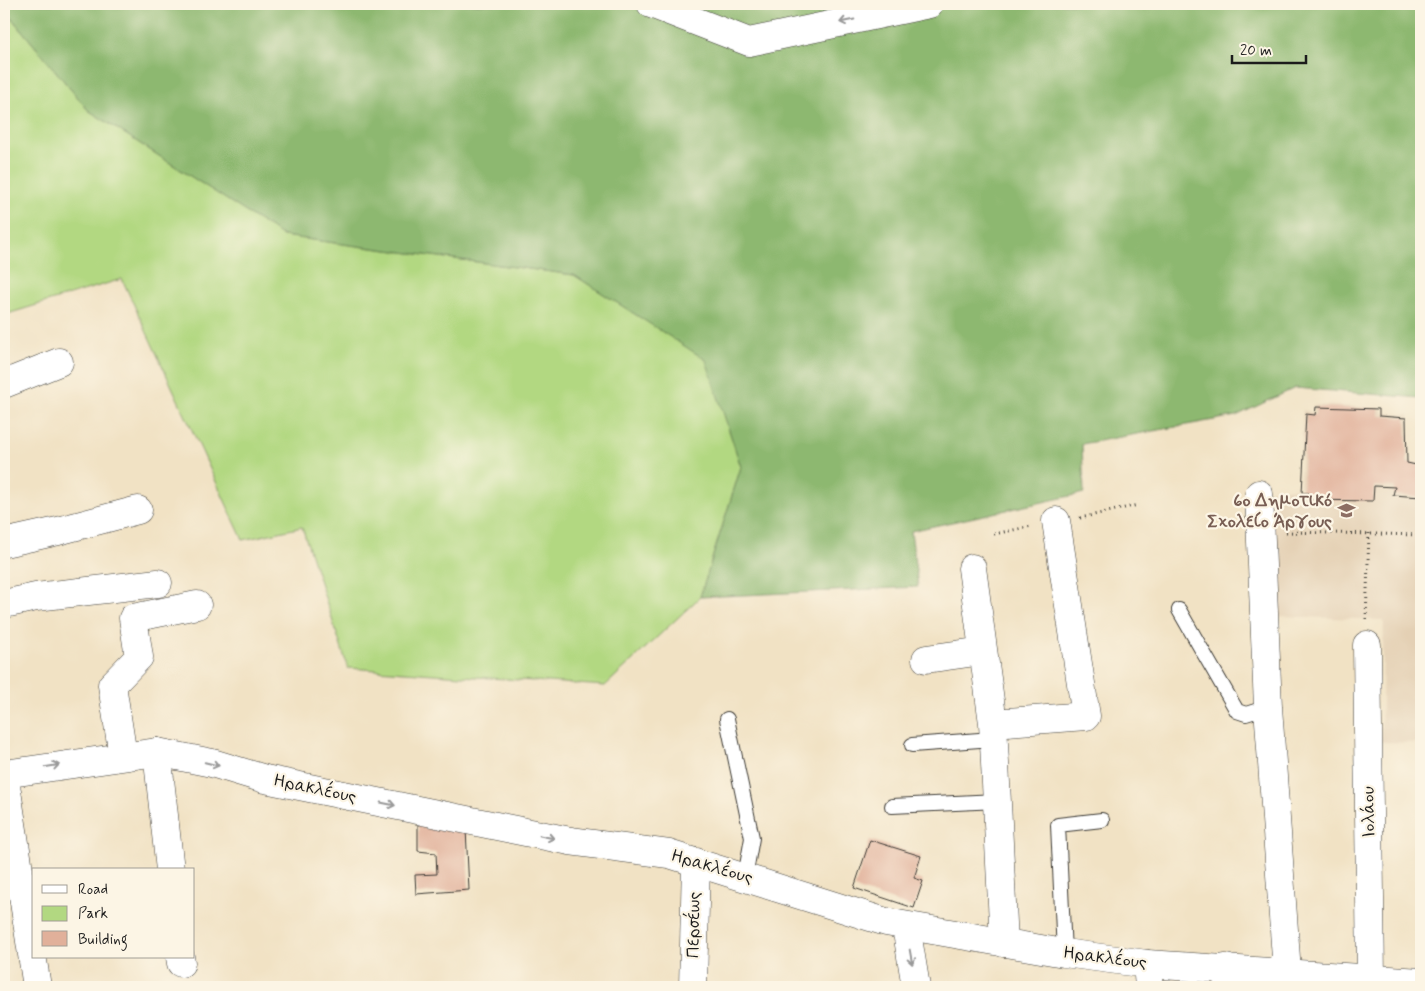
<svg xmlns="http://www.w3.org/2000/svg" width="1425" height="991" font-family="Mynerve,sans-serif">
	<rect width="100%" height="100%" fill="#fcf5e5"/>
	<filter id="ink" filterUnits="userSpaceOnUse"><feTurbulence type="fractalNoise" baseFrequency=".02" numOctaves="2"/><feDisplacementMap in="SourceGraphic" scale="10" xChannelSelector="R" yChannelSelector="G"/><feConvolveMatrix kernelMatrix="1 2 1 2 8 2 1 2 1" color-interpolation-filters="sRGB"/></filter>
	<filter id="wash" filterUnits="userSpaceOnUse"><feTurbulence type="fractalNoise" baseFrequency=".0096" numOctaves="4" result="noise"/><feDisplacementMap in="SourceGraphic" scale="20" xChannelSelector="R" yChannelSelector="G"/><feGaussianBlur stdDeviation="1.12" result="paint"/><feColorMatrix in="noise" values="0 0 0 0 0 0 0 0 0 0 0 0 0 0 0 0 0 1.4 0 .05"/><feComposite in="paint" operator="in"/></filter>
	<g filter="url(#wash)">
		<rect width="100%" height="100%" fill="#f1e2c4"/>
		<path fill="#e4d0b4" d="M1313,405L1382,408V413L1409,415V462L1421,463V743L1381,742L1384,620L1278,616L1270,490L1300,488L1303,410L1313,413Z"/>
		<path fill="#b2d881" stroke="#677a4e" d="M4,9L88,110L283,236L574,275L707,360L741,467L700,597L605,686L348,668L302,527L243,540L122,279L4,315Z"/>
		<path fill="#8db86f" stroke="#546a46" d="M4,4H1421V398L1295,388L1236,416L1082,444L1084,493L911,531L918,587L700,597L741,467L706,360L574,275L283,236L88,110L4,9Z"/>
		<g id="blocks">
			<path fill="#e1b09a" d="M1316,407L1379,409V416L1406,418L1407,463L1421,466V497L1393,495L1395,487L1374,486L1373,501L1309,500V493H1302L1306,414L1315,415Z
				M418,816L466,829L469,890L416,894L415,875L437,874L436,853L418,851Z
				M870,840L921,856L914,878L923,881L914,908L854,888Z"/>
		</g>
	</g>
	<g filter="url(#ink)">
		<use href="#blocks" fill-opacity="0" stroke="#3c3a35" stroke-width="1"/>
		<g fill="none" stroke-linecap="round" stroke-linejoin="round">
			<defs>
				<path id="lane" d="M1179,610L1237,711L1246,714L1268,707
					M727,719L752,838L745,877
					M912,745L993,739
					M892,806L997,801
					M1064,953L1058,825L1102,820"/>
				<path id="street" d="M651,4L749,42L929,4
					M4,384L59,362
					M1259,494L1268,707L1287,972
					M4,543L58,531L138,510
					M972,568L993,723L1004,943
					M4,604L36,597L158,583
					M1367,645L1371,979
					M926,659L983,651
					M993,723L1086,716L1056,521
					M157,752L170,870
					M123,756L112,685L139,657L133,618L197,605
					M4,788L7,791L37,987
					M906,926L916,987
					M180,957L181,963
					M1147,964L1149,987
					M1226,968L1228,987
					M693,987L696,862"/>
				<path id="secondary" d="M4,774L157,752L212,763L265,779L570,841L669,854L886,922L1064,953L1147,964L1421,982"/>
			</defs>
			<use href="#lane" stroke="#3c3a35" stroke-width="16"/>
			<use href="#street" stroke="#3c3a35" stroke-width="29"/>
			<use href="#secondary" stroke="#3c3a35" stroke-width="29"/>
			<path stroke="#3c3a35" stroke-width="3" stroke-dasharray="1 4" stroke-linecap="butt" d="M1080,518L1138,505
				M1286,532L1421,535
				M994,534L1032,526
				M1366,619L1369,533"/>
			<use href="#lane" stroke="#fff" stroke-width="14"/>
			<use href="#street" stroke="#fff" stroke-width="28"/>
			<use href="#secondary" stroke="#fff" stroke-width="28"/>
		</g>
		<defs><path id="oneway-shaft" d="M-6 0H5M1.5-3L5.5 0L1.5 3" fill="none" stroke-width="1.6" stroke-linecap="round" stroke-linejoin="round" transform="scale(1.25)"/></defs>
		<g stroke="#999">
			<use href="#oneway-shaft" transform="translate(847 21) rotate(168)"/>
			<use href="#oneway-shaft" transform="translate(212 764) rotate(14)"/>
			<use href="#oneway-shaft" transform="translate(52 766) rotate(-9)"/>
			<use href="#oneway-shaft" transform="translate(388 804) rotate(12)"/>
			<use href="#oneway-shaft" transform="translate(547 837) rotate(12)"/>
			<use href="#oneway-shaft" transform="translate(911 957) rotate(80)"/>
		</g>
	</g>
	<defs>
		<symbol id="school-bare" viewBox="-9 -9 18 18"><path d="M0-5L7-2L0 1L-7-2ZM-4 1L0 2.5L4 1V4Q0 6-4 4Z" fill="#8d6e63" stroke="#fcf5e5" stroke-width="2.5" paint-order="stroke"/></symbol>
	</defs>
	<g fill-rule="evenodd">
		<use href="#school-bare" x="1334" y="498" width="25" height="25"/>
	</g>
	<g text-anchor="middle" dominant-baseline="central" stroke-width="4.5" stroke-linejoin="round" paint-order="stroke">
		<g font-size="18" font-weight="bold" fill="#785e54" stroke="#fcf5e5" text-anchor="end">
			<text x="1332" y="501">6ο Δημοτικό<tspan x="1332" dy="21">Σχολείο Άργους</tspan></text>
		</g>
		<g font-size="18" fill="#1c1c1c" stroke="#fcf5e5">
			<text transform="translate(315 789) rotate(12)">Ηρακλέους</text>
			<text transform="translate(1369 812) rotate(-91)">Ιολάου</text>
			<text transform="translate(712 867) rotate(16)">Ηρακλέους</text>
			<text transform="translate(694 925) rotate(-89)">Περσέως</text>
			<text transform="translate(1105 958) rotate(7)">Ηρακλέους</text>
		</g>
	</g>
	<rect width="1425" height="991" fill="none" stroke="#fcf5e5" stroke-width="20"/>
	<rect x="32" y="868" width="162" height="90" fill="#fcf5e5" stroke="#a29e95"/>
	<rect x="42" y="885" width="25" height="8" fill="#ffffff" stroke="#a29e95"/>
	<text x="78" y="894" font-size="15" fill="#1c1c1c">Road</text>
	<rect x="42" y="906" width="25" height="15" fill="#b2d881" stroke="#a29e95"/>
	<text x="78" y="918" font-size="15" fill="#1c1c1c">Park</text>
	<rect x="42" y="931" width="25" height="15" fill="#e1b09a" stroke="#a29e95"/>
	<text x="78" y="944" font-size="15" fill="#1c1c1c">Building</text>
	<path d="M1232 55v8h74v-8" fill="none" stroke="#1c1c1c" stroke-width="2.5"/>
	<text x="1240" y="55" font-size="15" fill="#1c1c1c" stroke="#fcf5e5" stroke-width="4" paint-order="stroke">20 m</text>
</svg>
